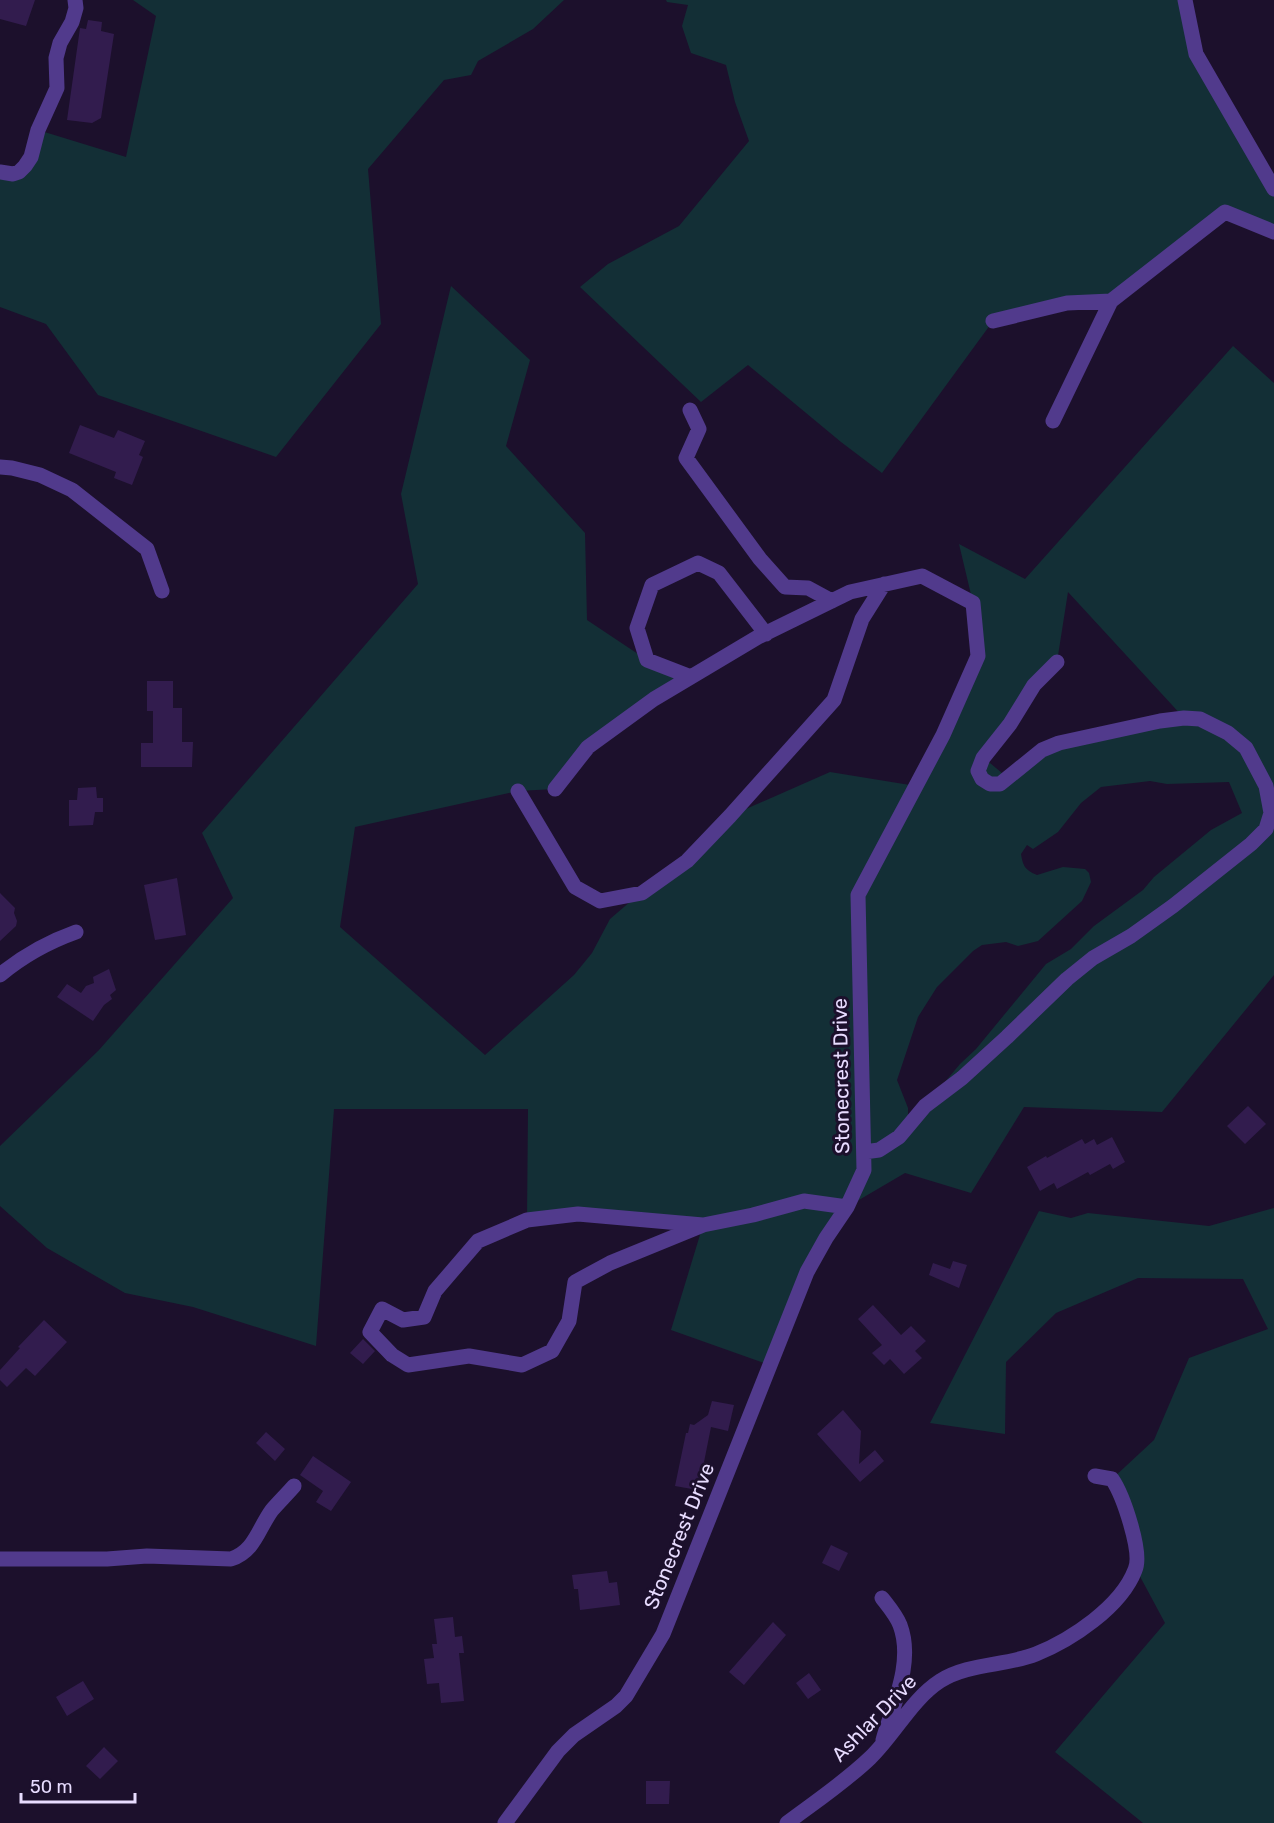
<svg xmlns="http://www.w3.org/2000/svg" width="1274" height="1823" font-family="Rubik,sans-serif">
	<rect width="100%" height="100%" fill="#1c102c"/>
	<path fill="#132f36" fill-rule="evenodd" d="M133,0H564L533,29L478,61L471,75L444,80L368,169L381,324L276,457L98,395L46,324L0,307V171L25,166L38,130L126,157L156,16Z
		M666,0H1185L1196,54L1274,189V232L1225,212L1111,301L993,321L882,473L841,442L748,365L701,402L580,287L608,264L679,226L749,141L735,102L726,65L691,53L682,26L688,5L667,2Z
		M451,286L530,360L506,446L585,533L587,620L647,660L691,677L588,747L555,789L518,791L355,827L340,927L485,1055L574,975L592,953L610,919L730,816L830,772L916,786L978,656L973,603L959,544L1025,579L1233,346L1274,383V975L1162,1112L1024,1107L971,1193L905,1173L847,1207L826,1238L770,1365L671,1330L703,1225L527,1220L528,1109H334L316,1346L193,1307L125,1293L47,1248L0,1206V1146L99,1050L233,898L202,833L418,584L401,494ZM1068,592L1184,718L1042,750L1008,778L984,758L1057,662ZM1150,781L1167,784L1229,782L1242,813L1211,830L1154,877L1143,890L1094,926L1071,949L1046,964L976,1049L960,1064L934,1095L908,1117V1108L897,1080L918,1017L937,987L973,951L982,945L1006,942L1018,946L1038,941L1082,901L1091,882L1089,873L1085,869L1063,867L1037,875C1025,870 1023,866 1021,854L1027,845L1033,849L1058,832L1081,803L1101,787Z
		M1274,1208V1823H1143L1055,1752L1165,1623L1136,1569L1112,1479L1154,1440L1189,1358L1268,1329L1243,1279L1138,1278L1056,1313L1006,1362L1005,1434L930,1423L1039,1211L1071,1218L1088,1213L1209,1226Z"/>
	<path fill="#321c4e" d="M0,0H35L26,26L0,19Z
		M88,20L102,22L101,31L114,34L101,118L92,123L67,120L80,28L86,29Z
		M80,425L114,438L118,430L145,441L139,455L143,457L132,485L114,478L116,472L69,453Z
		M147,681H173V708H182V742H193L192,767H141V743H153V711H147Z
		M96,787L97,798H103V812H95L93,825L69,826V800H77L78,788Z
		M177,878L186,935L155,940L144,885Z
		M0,893L15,908L14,913L17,921L16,926L0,941Z
		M109,969L116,990L110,995L112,999L104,1005L93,1021L57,997L67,984L81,993L86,986L94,983L93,977Z
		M1248,1106L1266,1124L1245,1144L1227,1126Z
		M1112,1137L1125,1162L1113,1169L1110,1164L1090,1175L1088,1172L1057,1189L1054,1183L1040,1191L1027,1167L1046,1156L1047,1158L1082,1139L1085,1144L1094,1139L1097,1145Z
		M953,1261L967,1265L959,1288L929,1275L933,1263L950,1269Z
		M873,1305L901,1335L911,1326L926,1341L915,1351L922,1358L904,1374L890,1359L884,1365L872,1353L882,1345L858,1319Z
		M44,1320L67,1342L35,1376L26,1368L7,1387L0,1380V1370L20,1348L18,1347Z
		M363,1339L375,1351L363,1364L350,1353Z
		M712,1401L734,1405L728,1431L711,1427L704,1462L709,1463L704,1487L693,1485L692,1489L675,1486L686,1433H688L690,1424L694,1425L708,1415Z
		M843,1410L861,1431L859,1464L875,1450L884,1461L860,1482L817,1434Z
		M266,1432L285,1449L275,1461L256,1443Z
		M313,1456L351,1482L331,1511L316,1502L323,1491L300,1475Z
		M831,1545L848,1553L839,1571L822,1563Z
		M607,1571L609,1583L617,1582L620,1605L580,1610L578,1589H574L572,1575Z
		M453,1617L455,1637L462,1636L464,1653H459L464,1701L441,1703L439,1683L427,1684L424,1659L434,1658L432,1644H437L434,1619Z
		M773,1622L786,1635L744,1685L729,1672Z
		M809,1673L821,1690L808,1699L796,1683Z
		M83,1681L94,1699L67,1716L56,1697Z
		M104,1747L118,1761L100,1779L86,1766Z
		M646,1781H670L669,1804H646Z"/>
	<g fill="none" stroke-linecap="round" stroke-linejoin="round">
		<path stroke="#513a8c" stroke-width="15" d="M1185,0L1196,54L1274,189
			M0,172L13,174L19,172L25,166L31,157L38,130L57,88L56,58L60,43L72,22L76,8L75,0
			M993,321L1067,303L1111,301
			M690,410L699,429L686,458L760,559L785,587L808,588L832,601
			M1053,421L1111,301L1225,212L1274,232
			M0,467L12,468L40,475L72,490L147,549L162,591
			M691,677L647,660L637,628L652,585L698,563L719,573L766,634
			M518,791L575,887L600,901L642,893L687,861L730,816L834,700L862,619L884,584
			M0,975C24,955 48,942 76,932
			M864,1152L879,1150L899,1137L925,1106L962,1078L1007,1037L1067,979L1093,958L1131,936L1173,906L1251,844L1266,829L1271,813L1266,786L1246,748L1228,733L1200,719L1184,718L1160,721L1059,743L1042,750L1000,784H990L982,779L978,771L983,758L1010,724L1034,685L1057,662
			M703,1225L610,1263L575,1282L569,1321L552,1351L522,1365L469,1356L408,1365L392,1355L370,1332L382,1309L403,1320L424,1317L435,1291L478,1241L527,1220L578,1214L703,1225L753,1215L804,1201L847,1207
			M0,1559H107L147,1556L231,1559C255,1551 258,1529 272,1510C279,1502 287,1494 294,1486
			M882,1598C889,1607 896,1615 900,1625C914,1662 893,1705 883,1740
			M505,1823L558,1751L574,1735L616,1706L626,1696L663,1634L807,1272L826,1238L847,1207L864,1170L858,895L943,735L978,656L973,603L922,576L850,592L758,637L654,699L588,747L555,789
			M787,1823C815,1802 845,1782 870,1758C894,1735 912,1699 940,1681C968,1663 1006,1666 1036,1654C1071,1640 1121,1607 1135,1570C1143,1553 1123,1495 1112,1479L1095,1476"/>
	</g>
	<g text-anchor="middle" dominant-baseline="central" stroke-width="6" stroke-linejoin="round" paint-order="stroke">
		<g font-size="20" fill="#e8dcff" stroke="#1c102c">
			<text transform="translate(841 1076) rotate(-91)">Stonecrest Drive</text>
			<text transform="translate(679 1536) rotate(-68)">Stonecrest Drive</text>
			<text transform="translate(874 1718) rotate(-46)">Ashlar Drive</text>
		</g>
	</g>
	<path d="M21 1793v9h114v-9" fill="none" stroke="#e8dcff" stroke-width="3"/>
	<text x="30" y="1793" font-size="18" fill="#e8dcff" stroke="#1c102c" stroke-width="4.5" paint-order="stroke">50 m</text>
</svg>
